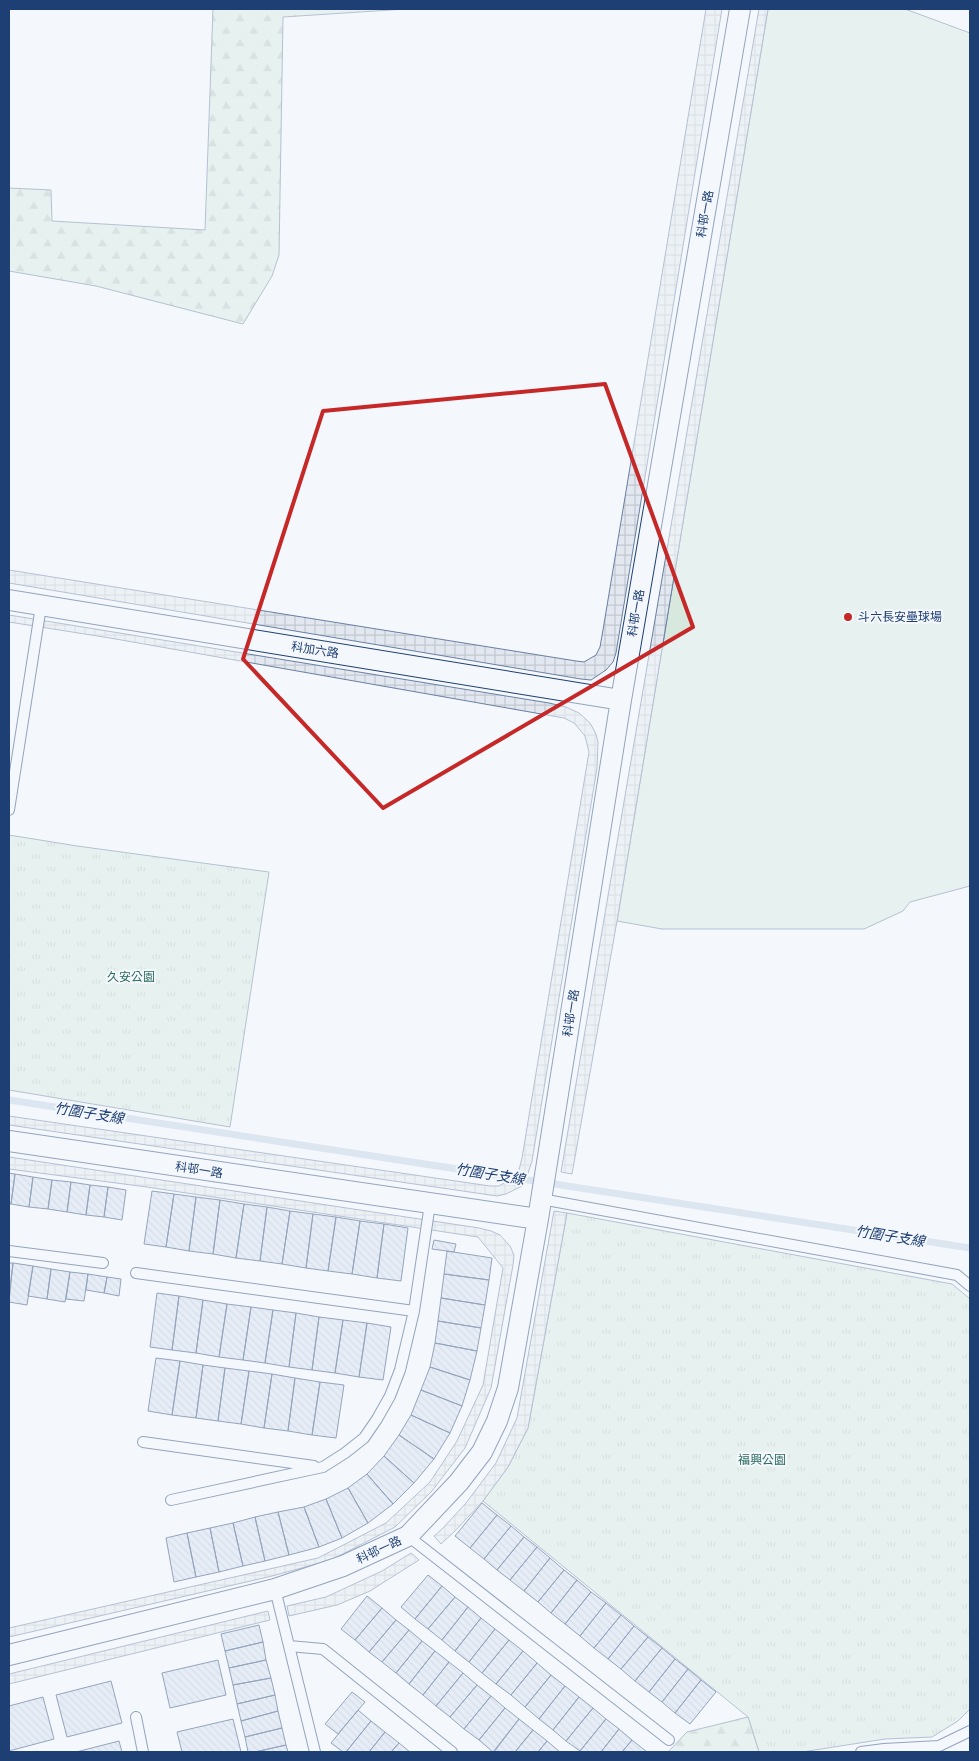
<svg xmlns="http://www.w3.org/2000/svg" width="979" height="1761" font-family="'Asap Condensed','Noto Sans TC',sans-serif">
	<defs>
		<pattern id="grass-tufts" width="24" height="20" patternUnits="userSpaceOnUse" patternTransform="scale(1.25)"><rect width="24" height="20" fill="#d7e8df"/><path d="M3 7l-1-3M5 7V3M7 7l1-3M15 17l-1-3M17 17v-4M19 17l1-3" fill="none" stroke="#b8c8c3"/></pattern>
		<pattern id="forest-firs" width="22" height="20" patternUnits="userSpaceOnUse" patternTransform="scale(1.25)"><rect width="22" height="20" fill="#d7e8df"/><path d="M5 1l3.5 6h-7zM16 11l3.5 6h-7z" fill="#b8c8c3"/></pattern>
		<pattern id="plaza-grid" width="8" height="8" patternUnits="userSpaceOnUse" patternTransform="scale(1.25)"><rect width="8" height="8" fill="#e3e8f0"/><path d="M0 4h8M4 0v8" fill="none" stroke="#c2c8d1"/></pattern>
		<pattern id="building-back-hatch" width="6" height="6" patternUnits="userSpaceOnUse" patternTransform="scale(1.25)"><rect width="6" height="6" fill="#d5e0f0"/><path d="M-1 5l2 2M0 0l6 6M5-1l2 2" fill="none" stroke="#b6c1d1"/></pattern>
	</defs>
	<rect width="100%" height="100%" fill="#f4f7fb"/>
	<path fill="url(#grass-tufts)" stroke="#687fa3" d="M9,835L77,846L269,872L230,1127L9,1090Z
		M567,1213L952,1284L970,1299V1709L958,1721L932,1737L885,1739L802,1752H759L748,1717L483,1501L508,1467L528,1428Z"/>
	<path fill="url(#forest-firs)" stroke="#687fa3" d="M213,9H406L283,17L279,255L272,276L243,324L96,286L9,271V188L51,190L52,221L205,230Z
		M748,1717L759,1752H668L687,1732Z"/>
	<path fill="#d7e8df" stroke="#687fa3" d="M768,9H905L970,33V886L910,902L903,911L864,929H662L617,921Z"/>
	<path fill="url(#plaza-grid)" stroke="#687fa3" d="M706,9H722L616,653L613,662L606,670L591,680L581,679L9,583V570L576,661L584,662L596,655L600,647L603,630Z
		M759,9H768L617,921L572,1174L561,1172Z
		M9,615L549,703L566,707L579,713L590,723L596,734L598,742L597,768L532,1161L524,1185L506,1194L497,1196L9,1125V1116L490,1186H499L507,1181L519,1170L522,1158L589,752L585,736L580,730L574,723L564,718L110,638L9,622Z
		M9,1157L479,1228L491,1231L500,1235L510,1246L514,1255L513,1265L491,1388L465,1448L432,1491L395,1527L331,1560L272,1576L9,1637V1628L318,1558L386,1523L430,1482L457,1441L483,1385L503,1268L478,1237L147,1187L9,1169Z
		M554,1211L567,1213L528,1428L508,1467L483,1501L455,1531L441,1544L434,1536L442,1529L466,1503L496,1463L517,1418Z
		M411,1553L419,1560L370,1591L337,1605L289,1616L287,1606L326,1597L382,1571Z
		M268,1611L270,1620L9,1684V1674Z"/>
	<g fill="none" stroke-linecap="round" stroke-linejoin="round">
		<path stroke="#bed0e5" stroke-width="7" d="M9,1100L970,1248"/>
	</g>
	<path fill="url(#building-back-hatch)" stroke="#1d3f73" d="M9,1173L15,1174L11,1204H9Z
		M15,1174L33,1177L29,1207L11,1204Z
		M33,1177L52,1180L48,1209L29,1207Z
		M52,1180L71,1182L67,1212L48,1209Z
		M71,1182L90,1185L86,1215L67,1212Z
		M90,1185L108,1187L104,1217L86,1215Z
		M108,1187L126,1190L122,1220L104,1217Z
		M152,1191L174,1194L166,1247L144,1244Z
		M174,1194L196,1197L189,1251L166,1247Z
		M196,1197L220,1200L213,1254L189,1251Z
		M220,1200L244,1204L236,1258L213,1254Z
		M244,1204L267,1207L260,1261L236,1258Z
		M267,1207L290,1211L282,1264L260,1261Z
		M290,1211L313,1214L306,1268L282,1264Z
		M313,1214L336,1217L328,1271L306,1268Z
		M336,1217L360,1221L352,1274L328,1271Z
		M360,1221L384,1224L377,1278L352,1274Z
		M384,1224L408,1228L401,1281L377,1278Z
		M434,1240L456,1244L454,1252L432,1249Z
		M447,1251L492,1258L489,1280L444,1274Z
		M9,1263H13L9,1296Z
		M13,1263L33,1266L27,1305L9,1302Z
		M33,1266L51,1269L47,1299L28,1296Z
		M51,1269L70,1272L65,1302L47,1299Z
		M70,1272L88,1274L84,1301L66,1299Z
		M88,1274L107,1277L104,1293L86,1290Z
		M444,1274L489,1280L485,1305L441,1298Z
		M107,1277L121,1279L119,1296L104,1293Z
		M157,1293L179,1296L172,1350L150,1347Z
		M179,1296L203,1300L196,1353L172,1350Z
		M441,1298L485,1305L481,1328L438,1321Z
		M203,1300L227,1304L219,1357L196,1353Z
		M227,1304L251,1307L243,1360L219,1357Z
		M251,1307L273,1310L265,1363L243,1360Z
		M273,1310L296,1313L289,1367L265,1363Z
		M296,1313L319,1317L312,1370L289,1367Z
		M319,1317L343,1320L335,1373L312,1370Z
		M343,1320L367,1323L359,1377L335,1373Z
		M438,1321L481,1328L477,1351L435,1343Z
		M367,1323L391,1327L383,1380L359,1377Z
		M435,1343L477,1351L470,1380L430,1367Z
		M156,1358L180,1361L172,1415L148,1411Z
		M180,1361L203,1365L196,1418L172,1415Z
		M203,1365L225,1368L218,1421L196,1418Z
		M430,1367L470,1380L462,1406L421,1390Z
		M225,1368L249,1371L241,1424L218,1421Z
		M249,1371L272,1374L264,1428L241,1424Z
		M272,1374L295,1378L288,1431L264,1428Z
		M295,1378L320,1382L312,1435L288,1431Z
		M320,1382L344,1385L336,1438L312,1435Z
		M421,1390L462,1406L450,1433L411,1415Z
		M411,1415L450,1433L434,1459L399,1435Z
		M399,1435L434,1459L414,1483L384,1456Z
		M384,1456L414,1483L393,1504L367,1474Z
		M367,1474L393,1504L368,1523L348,1488Z
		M348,1488L368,1523L342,1538L326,1499Z
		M326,1499L342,1538L319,1547L304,1507Z
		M482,1503L497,1515L470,1548L455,1536Z
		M304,1507L319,1547L289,1555L278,1512Z
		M278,1512L289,1555L265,1561L255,1517Z
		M497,1515L511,1526L484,1559L470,1548Z
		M255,1517L265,1561L243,1566L233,1523Z
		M233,1523L243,1566L219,1572L210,1528Z
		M511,1526L524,1537L497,1570L484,1559Z
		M210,1528L219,1572L196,1577L187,1533Z
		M187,1533L196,1577L174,1582L166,1538Z
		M524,1537L537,1547L510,1580L497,1570Z
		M537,1547L550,1558L524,1591L510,1580Z
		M550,1558L564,1570L538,1602L524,1591Z
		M564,1570L577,1580L551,1613L538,1602Z
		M428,1575L442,1586L415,1619L401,1607Z
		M577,1580L591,1592L565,1624L551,1613Z
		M442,1586L455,1597L428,1629L415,1619Z
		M591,1592L606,1603L580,1636L565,1624Z
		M367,1596L382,1608L355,1640L341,1629Z
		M455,1597L468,1607L442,1640L428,1629Z
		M606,1603L621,1615L594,1648L580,1636Z
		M468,1607L481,1618L455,1651L442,1640Z
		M382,1608L396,1620L369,1652L355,1640Z
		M621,1615L634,1626L608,1659L594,1648Z
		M481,1618L495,1629L469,1662L455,1651Z
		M396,1620L409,1630L382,1662L369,1652Z
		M259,1625L263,1642L225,1651L221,1634Z
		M634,1626L648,1637L621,1669L608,1659Z
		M495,1629L509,1640L482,1673L469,1662Z
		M409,1630L422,1641L396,1673L382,1662Z
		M648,1637L662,1648L635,1681L621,1669Z
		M509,1640L523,1651L496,1684L482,1673Z
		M422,1641L435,1651L409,1684L396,1673Z
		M263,1642L266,1660L229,1668L225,1651Z
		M662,1648L675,1659L649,1692L635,1681Z
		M435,1651L449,1662L423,1695L409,1684Z
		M523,1651L537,1663L511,1695L496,1684Z
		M675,1659L688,1669L662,1702L649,1692Z
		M218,1660L226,1695L170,1708L162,1673Z
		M266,1660L271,1678L233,1685L229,1668Z
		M449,1662L463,1673L436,1706L423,1695Z
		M537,1663L551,1675L525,1707L511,1695Z
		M688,1669L701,1680L675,1713L662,1702Z
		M463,1673L477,1685L450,1717L436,1706Z
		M551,1675L565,1686L539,1719L525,1707Z
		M271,1678L275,1695L237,1704L233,1685Z
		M701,1680L716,1692L690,1724L675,1713Z
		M111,1681L122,1723L67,1737L56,1695Z
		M477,1685L491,1696L464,1729L450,1717Z
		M565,1686L579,1697L553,1730L539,1719Z
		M352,1692L365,1702L338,1734L325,1724Z
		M275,1695L278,1711L241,1721L237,1704Z
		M491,1696L505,1708L479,1740L464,1729Z
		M43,1697L54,1739L9,1751V1706Z
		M579,1697L593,1708L566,1741L553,1730Z
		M505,1708L519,1719L493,1752L479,1740Z
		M593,1708L606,1719L580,1751L566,1741Z
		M358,1710L371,1721L346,1752H343L331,1743Z
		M278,1711L282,1728L245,1737L241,1721Z
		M233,1719L241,1752H182L177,1732Z
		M519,1719L533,1730L515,1752H494Z
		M606,1719L619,1729L601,1752H581L580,1751Z
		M371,1721L385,1732L369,1752H346Z
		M282,1728L286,1745L255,1752H248L245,1737Z
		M619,1729L632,1740L622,1752H601Z
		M533,1730L547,1741L538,1752H515Z
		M385,1732L399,1743L391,1752H369Z
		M632,1740L647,1752H622Z
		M119,1741L122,1752H76Z
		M547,1741L560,1752H538Z
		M399,1743L410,1752H391Z
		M286,1745L288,1752H255Z"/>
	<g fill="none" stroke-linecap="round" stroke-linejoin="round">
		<defs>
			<path id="service" d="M9,810L41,606
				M541,1199L957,1275L970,1286
				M9,1251L103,1263
				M136,1273L414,1311
				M143,1442L314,1466
				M171,1500L323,1467L345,1453L364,1438L377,1419L390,1396L400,1370L414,1311L430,1204
				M408,1536L669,1740
				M275,1589L315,1752
				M289,1646L323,1649L452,1752
				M136,1717L143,1752
				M861,1752L884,1749L939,1746L970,1731"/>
			<path id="minor" d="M9,600L621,700
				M9,1141L538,1219
				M9,1655L275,1589L343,1566L408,1536L459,1482L482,1452L497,1421L508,1388L538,1219L621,700L740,9"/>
		</defs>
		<use href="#service" stroke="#1d3f73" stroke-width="12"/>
		<use href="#minor" stroke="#1d3f73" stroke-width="22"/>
		<use href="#service" stroke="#f4f7fb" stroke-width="10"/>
		<use href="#minor" stroke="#f4f7fb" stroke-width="20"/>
	</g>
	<path d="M0 0H979V1761H0ZM605,384L693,627L383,808L243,659L323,411Z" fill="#f4f7fb" fill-opacity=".55" fill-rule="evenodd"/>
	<path fill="none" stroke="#c62828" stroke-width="4" stroke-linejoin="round" d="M605,384L693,627L383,808L243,659L323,411Z"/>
	<circle fill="#c62828" stroke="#f4f7fb" stroke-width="2" cx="848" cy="617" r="5"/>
	<g text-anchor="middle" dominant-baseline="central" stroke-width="4" stroke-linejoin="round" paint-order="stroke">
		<g font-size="12" fill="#1d3f73" stroke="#f4f7fb">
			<text transform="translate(705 214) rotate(-80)">科邨一路</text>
			<text transform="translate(636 613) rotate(-80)">科邨一路</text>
			<text transform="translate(315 650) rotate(9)">科加六路</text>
			<text transform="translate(571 1013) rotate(-81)">科邨一路</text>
			<text transform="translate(199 1170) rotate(9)">科邨一路</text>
			<text transform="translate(379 1550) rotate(-25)">科邨一路</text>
		</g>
		<g font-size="12" fill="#1d3f73" stroke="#f4f7fb" text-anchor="start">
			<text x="858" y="617">斗六長安壘球場</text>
		</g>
		<g font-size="12" fill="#2c6c60" stroke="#f4f7fb">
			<text x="131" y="977">久安公園</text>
			<text x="762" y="1460">福興公園</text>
		</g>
		<g font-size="14" font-style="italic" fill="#1d3f73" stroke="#f4f7fb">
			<text transform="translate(89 1113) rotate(9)">竹圍子支線</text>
			<text transform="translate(490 1174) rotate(9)">竹圍子支線</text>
			<text transform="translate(890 1236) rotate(9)">竹圍子支線</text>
		</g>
	</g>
	<rect width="979" height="1761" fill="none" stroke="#1d3f73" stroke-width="20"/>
</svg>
